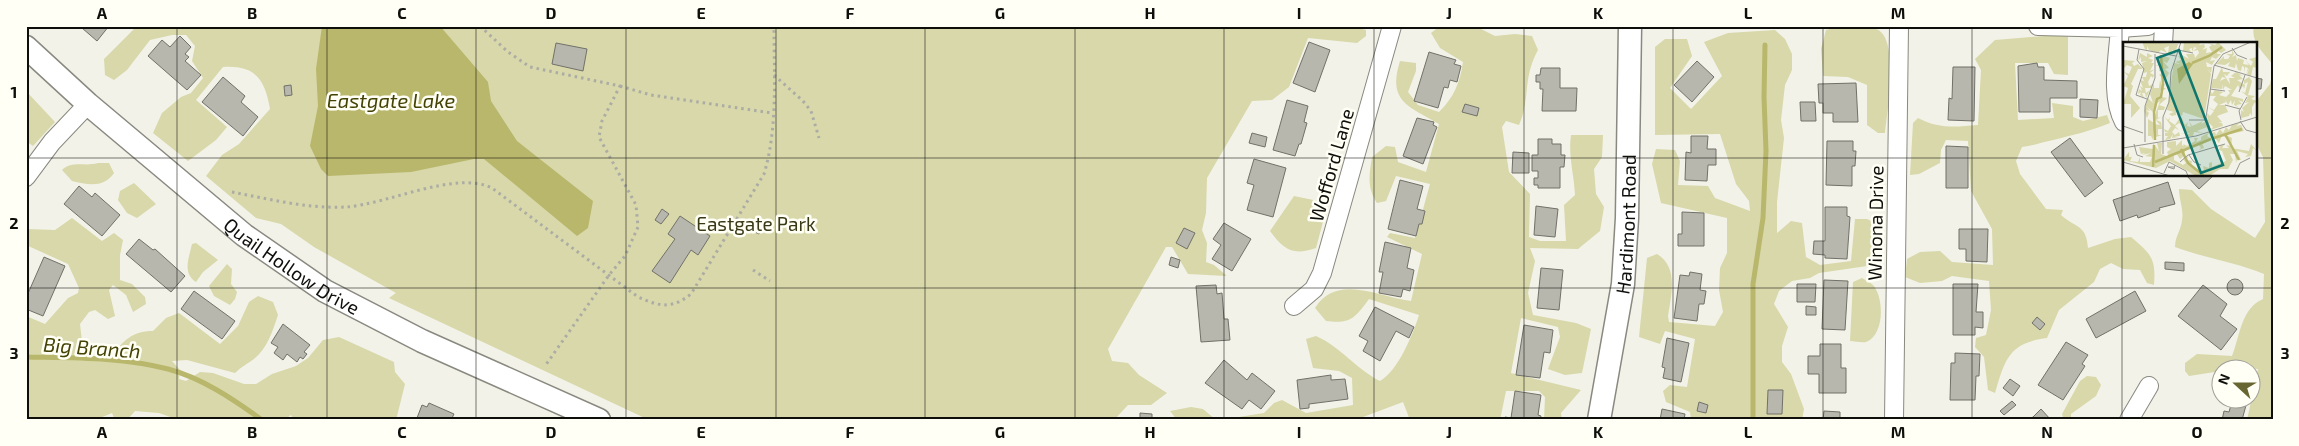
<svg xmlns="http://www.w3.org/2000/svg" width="2299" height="446" font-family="'Exo 2',sans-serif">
	<rect width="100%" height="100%" fill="#f2f2e8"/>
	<path fill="#d8d8aa" d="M137,26H1351L1366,30V36L1357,43L1308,38L1289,87L1272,100L1252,101L1207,178L1206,213L1202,230L1207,243L1206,262L1214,265L1227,276L1188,274L1172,247H1166L1108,349L1112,361L1128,363L1139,375L1167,393L1151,405H1128L1114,420H649L389,298L396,293L314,247L281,224L256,218L206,176L222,155L239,144L270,109C265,79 255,65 223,67L196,100L227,127L216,140L188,161L153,133L162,113L181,97L191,93L203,78L192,61L195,46L186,35H172L150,40L127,70L114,80L105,75L104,59Z
		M1440,26H1475L1495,36L1515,34L1532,36L1538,50C1522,79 1531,98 1519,125L1506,121L1502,127L1509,172L1530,194L1529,237L1540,241H1566L1564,205L1575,195C1574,174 1568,156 1571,135H1603L1602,157L1594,169L1596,194L1604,207L1600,231L1578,249L1530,248L1535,261L1528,293L1533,315L1576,323L1591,329L1582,373L1565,375L1548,369L1560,337L1558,327L1521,318L1511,373L1581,390L1561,413L1562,420H1544L1545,397L1539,391H1506L1500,420H1410L1403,402L1355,420H1220L1264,413L1274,403L1282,400L1306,413L1353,405L1352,378L1339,371L1313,368L1306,339L1316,336C1341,347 1356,369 1380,381C1398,371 1413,334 1419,315L1369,299C1355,318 1351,324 1326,321L1315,308C1337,273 1378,297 1411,301L1422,254L1387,237L1390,233L1415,238L1430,184L1396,176L1386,201L1377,203C1367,188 1369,175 1372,157L1386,146L1395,147L1398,162L1426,172L1439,124C1409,106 1387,102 1400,61L1416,63V71L1408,92L1418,105L1439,112C1454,97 1460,83 1463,62L1440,48L1431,33Z
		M1841,26C1852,26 1865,25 1876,29C1900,37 1887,112 1885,133H1878L1867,125V85L1848,77L1823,76L1821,49L1826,30Z
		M2254,26H2273V65C2264,53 2250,42 2254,26Z
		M1775,30L1785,39L1792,54V70L1785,85L1781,120L1784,138L1777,202V233L1791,221L1802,223L1806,257L1820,265L1851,261L1855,219H1867L1878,224L1874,265L1819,273L1810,278L1792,281L1779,291L1774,304L1788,327L1782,346V362L1791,374L1804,409L1802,420H1691L1690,412L1666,402L1663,391L1670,385L1687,387L1695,339L1665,331L1660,344L1639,337L1647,258L1657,254C1679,267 1671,295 1668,316L1669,322L1715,326L1723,312L1719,290L1720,268L1727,253V218L1661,203L1652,164L1656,149L1675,150L1680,161L1678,185L1708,186L1715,198L1750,211L1749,201L1736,184L1720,134L1655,135V47L1665,39H1687L1692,56L1670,88L1691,109L1722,76L1704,42L1728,33Z
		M2068,34V75L2054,74L2048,63H2015L2018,120L2054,118L2052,103L2073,106V117L2083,121L2107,115L2110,123C2091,131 2073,135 2053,140C2042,142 2033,146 2022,147L2016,161L2020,174L2046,209L2063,210L2061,215C2077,229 2086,224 2088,248L2115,239L2131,237C2151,254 2156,258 2154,285L2147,283L2140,270L2123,269L2111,263L2100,269L2094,282L2059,310L2047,338C2009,343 2005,359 1995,393L1988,390L1984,357L1975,347L1976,338L1986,335L1991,310L1989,281L1952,276L1942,281L1920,283L1905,277L1907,259L1920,252L1940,251L1952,262L1993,265L1992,229L1971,191L1968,141L1946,140L1941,150L1940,163L1919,174L1910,175L1913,123L1918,118C1939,129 1955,127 1978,125L1981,70L1975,59L1995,40Z
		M2273,70V420H2247L2258,369L2222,368L2221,371L2189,376L2185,371V363L2197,354L2232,356C2240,336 2241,308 2263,299L2264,274C2235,262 2204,258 2175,247C2175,236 2181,231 2182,220C2184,211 2179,199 2179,189L2192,190L2211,209L2255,238L2265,222L2263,157L2255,141V103L2270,84Z
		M26,91L55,122L33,146L26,141Z
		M98,163H109L114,173C104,188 88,185 72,181L62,170C72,160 85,167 98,163Z
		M134,183L156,204L137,218L127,213L118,200L120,191Z
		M1294,196L1323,202L1325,214L1316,248C1293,256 1284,250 1270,231Z
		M72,218L102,241L114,233L123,240L120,255V280L132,284L145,297L146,304L133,312L126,295L113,285L109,290L115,316L108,319L95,310L89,312L80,324L82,342L92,356H112C123,341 132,331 153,331L166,318L179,313L220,344L238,326L249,302L258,296L273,302L278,315C273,330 267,349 254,359C247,364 241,367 235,373L187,360L172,361L180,370L179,379L186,381L200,372L213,373L244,384H256L272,374L296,366L308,358L323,340L339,337L394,362L395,372L405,384L396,420H294L291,415L284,420H179L159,413L135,411L127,420H115L112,413L95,420H26V316L45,324L68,298L78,293L79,288L68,264L26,245V229L55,230Z
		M196,243L218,260L203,272L196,282C182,273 189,258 192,244Z
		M227,264L232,269L231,284L237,292L235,299L230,305L214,296L209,286Z
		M1862,278C1865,280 1870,282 1873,285C1884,297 1885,335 1866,342C1862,343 1854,341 1850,341L1853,282Z
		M2087,376L2096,377L2101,385L2096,396L2071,414V420H2064L2062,414L2080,381Z
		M1191,407L1203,409L1216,420H1177L1170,411Z"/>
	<path fill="#b9b76b" d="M322,26H440L488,82L491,101L517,141L593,201L588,228L577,236L484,159H474L411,172L328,176L321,169L310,146L318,106L316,69Z"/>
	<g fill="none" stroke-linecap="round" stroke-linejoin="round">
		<path stroke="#b9b76b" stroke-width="5" d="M26,357C73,358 121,357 168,369C202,378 233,399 262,420
			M1753,420V284L1763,218L1766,151L1764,97L1765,45"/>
	</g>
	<path fill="#b7b7ae" stroke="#717169" d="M84,26H109L97,41L82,28Z
		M180,36L191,47L185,54L189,57L185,61L201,75L187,90L148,56L162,40L170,47Z
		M1309,42L1330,50L1315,92L1293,83Z
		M556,43L587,49L583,71L552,64Z
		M1429,52L1456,60L1454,64L1461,66L1457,82L1450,80L1448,88L1444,87L1438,108L1414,101Z
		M1697,61L1714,77L1692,102L1674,85Z
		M2037,63L2038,67H2044V80L2077,81V98H2050V112H2019L2018,66Z
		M1953,67H1975L1974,121L1948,120L1949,98L1952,99Z
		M1541,68H1560V88H1577L1576,111H1542L1543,89H1540V82H1536V75H1540Z
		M223,77L245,96L241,102L258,117L243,136L202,102Z
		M2255,78L2262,79L2261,89H2255Z
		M1856,83L1858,122H1833V113H1823V103H1819L1818,84Z
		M291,85L292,95L285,96L284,86Z
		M2080,99L2098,100L2097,118L2080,117Z
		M1287,100L1308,106L1304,122L1307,123L1301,144H1299L1295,156L1273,150Z
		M1800,102H1815L1816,121H1801Z
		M1465,104L1479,108L1477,116L1462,112Z
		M1417,118L1434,122L1433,125L1437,127L1423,164L1403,156Z
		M1252,133L1267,137L1265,147L1249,143Z
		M1691,136H1708L1707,149H1716V165H1708L1707,181L1685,180L1686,152L1691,153Z
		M2070,138L2103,183L2085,197L2051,152Z
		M1538,139H1552V144H1561V155H1565L1564,167H1560V188H1538V185H1534V178H1538V171H1532V155H1538Z
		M1827,141H1853V151H1856L1855,166H1852V186L1826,185Z
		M1946,146L1968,147V188H1946Z
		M1513,152L1529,153V173H1512Z
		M1254,159L1286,168L1273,217L1247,210L1254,185L1247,183Z
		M2186,175H2214L2199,189Z
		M1400,180L1423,186L1417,209L1425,211L1422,224H1419L1416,236L1388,229Z
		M2168,182L2175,204L2159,208L2160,210L2138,218L2137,215L2120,221L2113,200Z
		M79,186L92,197L95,193L120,215L102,236L64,204Z
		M1536,206L1558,209L1555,237L1534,235Z
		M1825,207H1847V216L1850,217L1847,259L1825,258V255L1813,254L1814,241H1825Z
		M662,209L669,214L661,224L655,220Z
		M1682,212L1704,213V246H1678V234H1682Z
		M680,216L710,236L698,255L691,250L670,283L652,271L675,239L668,234Z
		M757,223L764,227L759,234L753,231Z
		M1224,223L1251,239L1232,271L1212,259L1221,245L1213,239Z
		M1184,228L1195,233L1187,249L1176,243Z
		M1959,229H1988L1987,262L1966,261V249H1959Z
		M139,239L153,250L155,249L185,276L171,292L126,254Z
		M1385,242L1411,248L1407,268L1414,270L1410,291L1403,289L1401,297L1379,293L1383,272H1379Z
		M44,257L65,266L43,316L26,309V298Z
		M1171,257L1180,260L1178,268L1169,265Z
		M2165,262L2184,263V271L2165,269Z
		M1541,268L1563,270L1559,310L1537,308Z
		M1690,272L1702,274L1700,290L1706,291L1704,304H1699L1697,321L1674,318L1680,275L1689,276Z
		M2227 287a8 8 0 1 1 16 0a8 8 0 1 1-16 0Z
		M1824,280L1848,281L1845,330L1822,329Z
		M1797,284H1816L1815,302H1797Z
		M1953,284H1978L1976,312H1983V328L1975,327V335H1953Z
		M1216,285L1217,294L1222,293L1224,319H1228L1230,340L1201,342L1196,286Z
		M2203,285L2227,304L2220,316L2237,329L2221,350L2178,316Z
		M194,291L235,321L222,339L181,309Z
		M2135,291L2146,311L2096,338L2086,319Z
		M1806,306L1816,307V315H1806Z
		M1375,307L1414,327L1409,338L1396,331L1380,361L1363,351L1368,341L1359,336Z
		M2037,317L2045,324L2040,330L2032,323Z
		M283,324L310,345L304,352L307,354L303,359L300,357L297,362L287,354L283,360L274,353L278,347L271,343Z
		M1524,325L1553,330L1550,353L1544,352L1540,378L1516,375Z
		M1667,338L1689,343L1681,382L1663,378L1665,368L1662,367Z
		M2066,342L2088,355L2082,364L2085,366L2063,400L2038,385Z
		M1820,344H1841V368H1846V393H1819V374H1808V356H1820Z
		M1955,353L1980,354L1979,376H1976L1975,400H1950L1951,363H1955Z
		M1224,360L1247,380L1252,373L1275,391L1261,409L1249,400L1242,409L1205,383Z
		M1331,375V380L1345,379L1348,399L1309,404V408L1300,409L1297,380Z
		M2010,379L2020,386L2013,396L2003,388Z
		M1768,390H1783L1782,414H1767Z
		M1515,391L1541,395L1538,415L1541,416L1540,420H1505V417L1511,418Z
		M2233,398H2248L2242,420H2222L2224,411L2229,412Z
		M2012,401L2016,405L2004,415L2000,411Z
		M1699,402L1708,405L1706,413L1697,411Z
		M429,403L454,414L451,420L417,418L422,405L427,407Z
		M1662,409L1685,414L1684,420H1660Z
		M2041,409L2051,420H2028L2033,417Z
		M1824,411L1840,412V420H1823Z
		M1140,413L1152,414V420H1140Z"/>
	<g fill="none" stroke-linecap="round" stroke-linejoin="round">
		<defs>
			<path id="minor" d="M2038,26L2120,28L2148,26
				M2120,28C2118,58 2110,96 2124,122
				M2163,44L2164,26
				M26,177L52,142L88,104
				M1294,306L1314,289L1322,273L1392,26
				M1894,420L1899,26
				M2129,420L2149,386"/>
			<g id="tertiary">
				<path id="s1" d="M26,47L88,104L244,235L325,291L422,341L599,420"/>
				<path id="s2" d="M1599,420L1623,284L1627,218L1630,26"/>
			</g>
		</defs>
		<use href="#minor" stroke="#898980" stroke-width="20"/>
		<use href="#tertiary" stroke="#898980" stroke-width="25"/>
		<path stroke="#acaca4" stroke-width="3" stroke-dasharray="2.5 4" stroke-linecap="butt" d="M480,26L508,52L530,67L620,86L602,121L599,137L636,205L638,227L625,256L609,275L545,366
			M774,75L803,101L811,111L819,138
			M620,86L651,95L772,113
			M232,192C269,199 308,209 346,207C389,204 455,170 492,188L638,297C660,307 672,309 691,294L764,174C778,128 774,74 774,26
			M753,270L770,281"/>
		<use href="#minor" stroke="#fff" stroke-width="18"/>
		<use href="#tertiary" stroke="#fff" stroke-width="22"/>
	</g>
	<path fill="none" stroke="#0e0e0b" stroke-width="1" stroke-opacity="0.55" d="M177,26V420M327,26V420M476,26V420M626,26V420M776,26V420M925,26V420M1075,26V420M1224,26V420M1374,26V420M1524,26V420M1673,26V420M1823,26V420M1972,26V420M2122,26V420M26,158H2124M2255,158H2273M26,288H2273"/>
	<g text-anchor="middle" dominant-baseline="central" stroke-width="5" stroke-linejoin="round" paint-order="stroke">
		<g font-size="19" fill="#0e0e0b" stroke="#fffff6">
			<text transform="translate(1331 165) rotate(-74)">Wofford Lane</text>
			<text transform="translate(1875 223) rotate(-89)">Winona Drive</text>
			<text stroke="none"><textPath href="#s2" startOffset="198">Hardimont Road</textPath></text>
			<text stroke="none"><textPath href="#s1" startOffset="345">Quail Hollow Drive</textPath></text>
		</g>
		<g font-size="19" fill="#393817" stroke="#fffff6">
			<text x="756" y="223">Eastgate Park</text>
		</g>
		<g font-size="20" font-style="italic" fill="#444204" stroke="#fffff6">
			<text x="391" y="100">Eastgate Lake</text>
			<text transform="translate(92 347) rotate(4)">Big Branch</text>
		</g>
	</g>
	<g transform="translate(2123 42)">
		<rect width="134" height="134" fill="#f2f2e8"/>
		<path d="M19,0L55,2L56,0L51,13L50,8L45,12L46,4L41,6L44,11L38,8L35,11L26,8L24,4V8L22,7ZM61,0H78L76,3L81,2L82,5L79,8L84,6L83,11L89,10L86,5L89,3L84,1L92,3L95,0L103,8L98,11L95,9L94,12H98L93,17L89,15L87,19L92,18L89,23L83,20L84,25H89L88,31L84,26L88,32L81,77L60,70L59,74L53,70V73L49,74L46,72L51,70L44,68L51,21L58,22L52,20L58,18L55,14L59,13L66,17L63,12H71L72,16L76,11L75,8L70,9L74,6L71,5L69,10V6L66,7L68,10L60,9ZM109,8L111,12L109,15L113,13L114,19L115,16L121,18L120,22L126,23L122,18L128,24L130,20L126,17L134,15V26L130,25L128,34L124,32L127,25L123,32L125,26L122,25V31L121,25L119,24L118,29L115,28L113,21L112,26L105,24L107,20L102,23L93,22L101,14V17H105L107,14L103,12H109ZM17,11L24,15V11L30,14L25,16L30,18L28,21H31L27,29L32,27L27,31L31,33L30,36L28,34L25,40L26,44L30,42L28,46H22L23,51L27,48L23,56L22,51H19L21,56L17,53L18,50L15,52L16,47L19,49L17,44L20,46L17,38L21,39L19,35H23L24,30L21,31L19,21L24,19L18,20V15L15,19ZM37,13L47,16L44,21L40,19L46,26L42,27L46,31L42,38L36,33L41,30L36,29L37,23L32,24L38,21L32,14L36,17ZM0,18L12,19L9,21L11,24L15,22L20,27H15L8,42L10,44L7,54L17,66L8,76V62H0L5,46L0,44L5,34L1,30L6,32L9,25L4,23L0,27ZM99,25L100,30H107L104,34L101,32L103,36L99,35L97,39L103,36L107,42L106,36H112L108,34L113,30L120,34L116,33L120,37L114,38L122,43L121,47L120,44L117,48L115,43L108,54L120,57V60L115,58L119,62L113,63L117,66L111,63L112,58L109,63L108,58L105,63L102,57L103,60L96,63H102L105,70L94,74L99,80L95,81H99L100,84L87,88L90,85L85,80L84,71L87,74L91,69L85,65L91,68L95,62L90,58L93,54H87V48L89,52L92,48L100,50L96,53L103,55L107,51L105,48H109L102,44L100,48L99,42V47L88,46L90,37H93ZM126,35L129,39L125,53L132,54L128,57L134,59V63L132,60L129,65V74L127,71L126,74L118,76V68L121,70L119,66L126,60L122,61L125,55L118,49L122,51L125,40L121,42V38ZM37,38L39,44L43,42L40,45L43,47L37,49L38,55L44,56L36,63L42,65L41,68H35V76L38,75L33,78L38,80L39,87H35V93H39L33,95V98L31,88L30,98L28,94H25V77L31,81L30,88L31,82L37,83L31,76L37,59L31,64L30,70L24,65L27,69L23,68L26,71L24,76L21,69L25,56L30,61L27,52L31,41V46H36ZM41,74L45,78L47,75L46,79L52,83L58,74L62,83L65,80L64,84L68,85L66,79L69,84L80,79L78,82L82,80L84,85L74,89L80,91L71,90L70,94H64L66,91L58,92L62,91L60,87L63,86L56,81L52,84L56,88L52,86L49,90L52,93L56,90L57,94H51L56,95L49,96L50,92L47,97L42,98L45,94H42V91H46L42,90L41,87L45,89L48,84ZM117,81L113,84L118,83L121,89L103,93L109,96L108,106L126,109L128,102L134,109L130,106L128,114L122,115L125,112L114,109L118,118L114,117L113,121L112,112H107L110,118L105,127H97L86,134H73L47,119L33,126L0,118L6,110V115H9L7,119L15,120L17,115V120H27L29,115L22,114L28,111L19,113L22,111L18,112L16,105L30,107V101L36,109L34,101H39L38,112L46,115L44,110L48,107L44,105V100L53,99V104L59,98V103L61,104L60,102L64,104L72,99L71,96H75L73,100L78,98V95L81,93L80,99L81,93L86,91L84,94L89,97L79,101L81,106L76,108L78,106L75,102L62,108V113L57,117L53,111L51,113V118L60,123L63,121L60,117L65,114L64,118L69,119L68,123L76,130L81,128L80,124L86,126V121L89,120V125L103,119L99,109L96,108L97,104H93L101,103L99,106H106L103,103L107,104L106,98L99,93L96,101L88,91L92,90L93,93L97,87L100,91L103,85L106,88L109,83Z" fill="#d8d8aa"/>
		<path d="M66,20L70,22L56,42L54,27Z" fill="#b9b76b"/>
		<path fill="none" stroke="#b9b76b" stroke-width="2.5" d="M69,21L86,14L99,5M102,92L116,118M91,96L119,87M32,98L31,70L34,57L38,55L40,42L38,13M58,107L65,121L81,134M32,120L88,97M30,125L31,103"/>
		<path fill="none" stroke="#979790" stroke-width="1" d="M0,4L53,14M109,6L114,13L124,17M16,7L14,18L21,27L13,53L24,57M55,8L70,11M91,23L134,36M87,47L102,49M116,50L122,33M102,63L117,67M66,78H83M118,78L116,69L124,55M117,79L123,88L134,91M0,84L20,91M22,100V64L32,36V12M11,102L14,113L20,115M0,106L73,94L134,75M40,112V75L46,60L48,30L58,0M66,113L71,120L78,123M0,120L47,134M57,120L65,113L102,102M99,120L83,75L91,24L100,12L128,0M51,125H45L51,127L52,123M41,131L46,120L63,129L65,134M111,134L117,121L127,116"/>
		<path fill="#0f766e" fill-opacity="0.15" stroke="#0f766e" stroke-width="2.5" d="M56,8L100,123L78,131L34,16Z"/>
		<rect width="134" height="134" fill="none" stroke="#0e0e0b" stroke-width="2.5"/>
	</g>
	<rect width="2299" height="446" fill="none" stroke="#fffff6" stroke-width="55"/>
	<g transform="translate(2236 384) rotate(291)"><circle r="24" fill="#fffff6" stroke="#9f9f98"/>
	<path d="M0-4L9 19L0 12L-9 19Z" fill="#676532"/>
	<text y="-8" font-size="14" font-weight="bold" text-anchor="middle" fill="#0e0e0b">N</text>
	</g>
	<rect x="28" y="28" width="2244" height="390" fill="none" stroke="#0e0e0b" stroke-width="2"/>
	<g font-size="16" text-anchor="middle" font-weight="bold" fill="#0e0e0b">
		<text x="102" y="19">A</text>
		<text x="252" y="19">B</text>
		<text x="402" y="19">C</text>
		<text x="551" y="19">D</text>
		<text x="701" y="19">E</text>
		<text x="850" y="19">F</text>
		<text x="1000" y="19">G</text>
		<text x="1150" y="19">H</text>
		<text x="1299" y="19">I</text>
		<text x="1449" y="19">J</text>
		<text x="1598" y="19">K</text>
		<text x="1748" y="19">L</text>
		<text x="1898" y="19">M</text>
		<text x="2047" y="19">N</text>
		<text x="2197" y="19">O</text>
		<text x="14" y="98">1</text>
		<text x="2285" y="98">1</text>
		<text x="14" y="229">2</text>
		<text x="2285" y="229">2</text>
		<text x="14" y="359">3</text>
		<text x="2285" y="359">3</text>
		<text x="102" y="438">A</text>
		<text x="252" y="438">B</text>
		<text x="402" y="438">C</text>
		<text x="551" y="438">D</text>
		<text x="701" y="438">E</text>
		<text x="850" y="438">F</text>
		<text x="1000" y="438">G</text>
		<text x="1150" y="438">H</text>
		<text x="1299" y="438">I</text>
		<text x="1449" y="438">J</text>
		<text x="1598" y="438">K</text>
		<text x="1748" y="438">L</text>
		<text x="1898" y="438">M</text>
		<text x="2047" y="438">N</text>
		<text x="2197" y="438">O</text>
	</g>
</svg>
